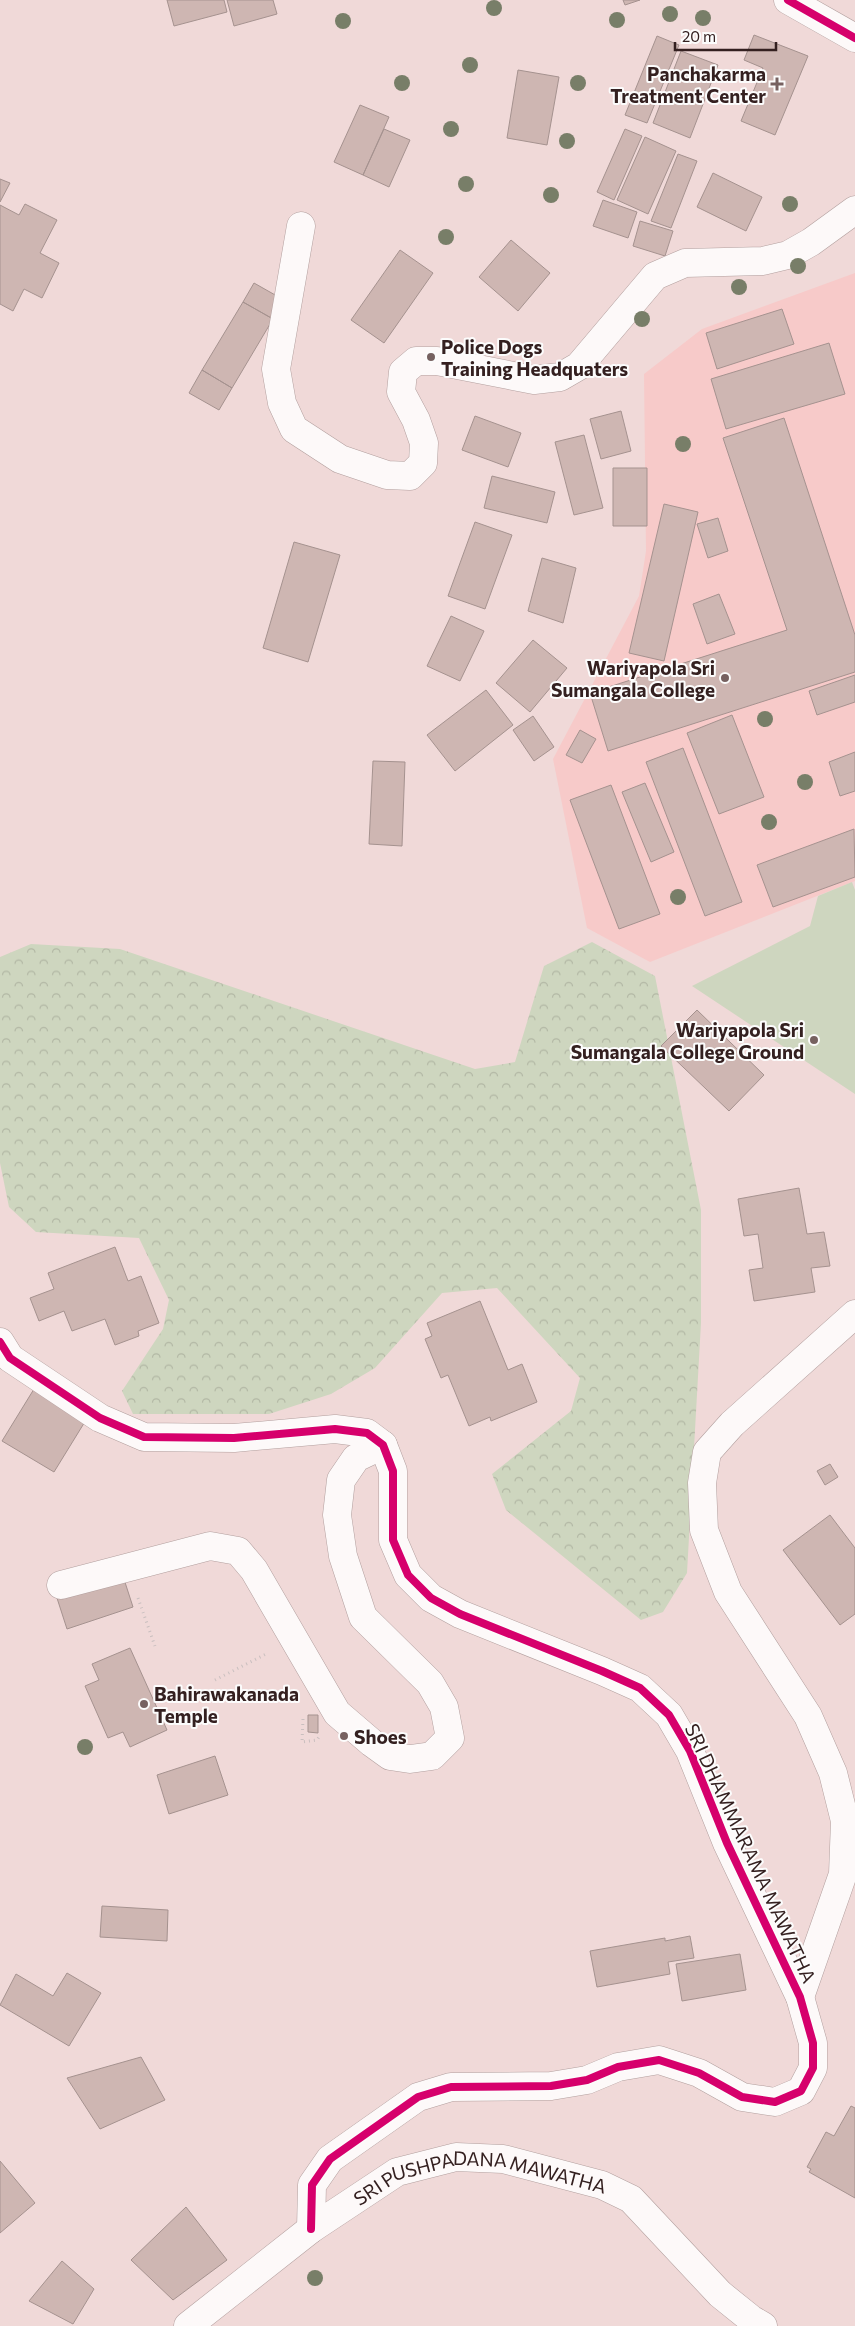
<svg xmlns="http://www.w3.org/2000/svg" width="855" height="2326" font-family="Commissioner,sans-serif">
	<defs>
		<pattern id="forest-crowns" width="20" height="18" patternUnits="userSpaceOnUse" patternTransform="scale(1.25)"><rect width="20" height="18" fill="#ced6bf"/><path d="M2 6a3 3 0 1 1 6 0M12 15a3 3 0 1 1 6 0" fill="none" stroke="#b2b7a4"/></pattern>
	</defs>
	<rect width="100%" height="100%" fill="#f0d9d8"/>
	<path fill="#f7cac9" d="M855,273V881L650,962L587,928L553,759L639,596L646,551L644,374L702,329Z"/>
	<path fill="url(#forest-crowns)" d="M592,942L655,976L701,1210V1323L687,1573L663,1612L641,1620L506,1510L492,1474L571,1411L580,1378L497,1288L442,1293L375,1368L331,1394L269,1414H133L122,1391L163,1329L169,1300L139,1238L36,1232L9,1207L0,1163V957L31,944L120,949L475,1069L515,1062L544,966Z"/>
	<path fill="#ced6bf" d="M852,882L855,890V1094L692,986L810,926L818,896Z"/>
	<path fill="#ceb6b2" stroke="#a5928f" d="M167,0H224L227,12L174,26Z
		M227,0H273L277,14L234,26Z
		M623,0H640L625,5Z
		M754,35L808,56L775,135L741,121L763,68L744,60Z
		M657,36L679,45L647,123L625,115Z
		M681,51L718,65L690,138L653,123Z
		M518,70L559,77L547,145L507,138Z
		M360,105L389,117L363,175L334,162Z
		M384,129L410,140L389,187L363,175Z
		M625,129L642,136L614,200L597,192Z
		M645,137L676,151L648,214L617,200Z
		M678,154L697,161L671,228L651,221Z
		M713,173L762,197L746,231L697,207Z
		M0,179L10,183L0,202Z
		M603,200L637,212L628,238L593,226Z
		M25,204L57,220L40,253L59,263L42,298L24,289L13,311L0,304V205L19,215Z
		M640,221L673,231L665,256L633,246Z
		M511,240L550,273L518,311L479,277Z
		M400,250L433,273L384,343L351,320Z
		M254,283L284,300L273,319L243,302Z
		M243,302L273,319L232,388L202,370Z
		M782,309L794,344L717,369L706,333Z
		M829,343L845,394L726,429L711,379Z
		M202,370L232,388L219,410L189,393Z
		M621,411L631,451L601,459L590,419Z
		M475,416L521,433L508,467L462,450Z
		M784,418L855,635V672L608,751L590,693L787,630L723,438Z
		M584,435L603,508L574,515L555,442Z
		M613,468H647V526H613Z
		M492,476L555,492L547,523L484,508Z
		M664,504L698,512L664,661L629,653Z
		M718,518L728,551L708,558L697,524Z
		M475,522L512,535L485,609L448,596Z
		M294,542L340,555L308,662L263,648Z
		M542,558L576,568L563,623L528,611Z
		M719,594L735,634L707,644L693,604Z
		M451,616L484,631L460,681L427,666Z
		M533,640L567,668L530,712L496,683Z
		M855,675V702L817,715L809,691Z
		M486,690L513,725L455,771L427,735Z
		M732,715L764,797L719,814L687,733Z
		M533,716L554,747L534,761L513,730Z
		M580,730L596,739L582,763L566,755Z
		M683,748L742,902L705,916L646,762Z
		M855,752V791L840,796L829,762Z
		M373,761L405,762L402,846L369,844Z
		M645,783L674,852L651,862L622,792Z
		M611,785L660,914L619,929L570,800Z
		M854,829L855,877L773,907L757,865Z
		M697,1010L764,1075L729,1111L661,1046Z
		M799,1188L807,1234L824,1232L830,1266L811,1268L815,1292L754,1301L749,1270L763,1268L758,1234L744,1236L738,1199Z
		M115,1247L128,1281L141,1276L159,1323L138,1331L139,1336L115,1345L105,1319L72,1331L64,1311L39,1321L30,1298L54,1289L48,1273Z
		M480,1301L508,1370L522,1364L537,1402L491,1421L490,1417L469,1426L448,1375L441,1378L425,1339L432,1336L427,1323Z
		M34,1389L86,1420L54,1472L2,1441Z
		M830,1464L838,1477L825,1485L817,1471Z
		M830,1515L855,1548V1614L840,1625L783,1550Z
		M122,1573L133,1607L67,1629L56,1595Z
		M130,1648L167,1730L130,1747L123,1732L108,1738L85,1686L99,1680L92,1664Z
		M308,1715H318V1733L308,1732Z
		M215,1756L228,1795L169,1814L157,1775Z
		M102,1906L168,1910L167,1941L100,1937Z
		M690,1936L694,1958L668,1962L670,1974L597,1987L590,1951L665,1938V1941Z
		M740,1954L746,1990L682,2001L676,1964Z
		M67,1973L101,1993L69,2046L0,2005L16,1974L53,1996Z
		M141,2057L165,2100L100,2129L67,2078Z
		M851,2106L855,2108V2198L809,2172L811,2169L807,2167L826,2132L834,2136Z
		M0,2161L35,2203L0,2233Z
		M186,2207L227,2260L173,2300L131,2260Z
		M62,2261L94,2289L73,2324L29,2301Z"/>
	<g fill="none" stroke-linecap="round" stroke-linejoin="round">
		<defs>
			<g id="minor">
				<path d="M788,0L855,38"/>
				<path d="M301,226L276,369L282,403L294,429L340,459L387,475L410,476L423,463L424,443L416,420L401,392L403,372L416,361H437L534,380L560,377L579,366L655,276L685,263L763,261L788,255L811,242L855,210"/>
				<path d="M0,1342L10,1358L100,1418L144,1437L234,1438L335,1429L367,1433L383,1445L393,1471V1540L408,1575L431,1598L460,1614L602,1671L640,1688L669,1715L690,1751L727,1843L800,1997L813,2043V2068L801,2091L775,2102L742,2097L699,2073L659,2060L618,2067L587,2080L551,2086L451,2087L418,2097L330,2159L312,2185L311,2229"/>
				<path d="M61,1585L210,1546L238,1551L254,1570L337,1713L372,1743L390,1756L410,1759L432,1756L450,1738L444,1707L430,1683L363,1617L343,1556L337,1515L341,1480L356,1458L383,1445"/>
				<path d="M800,1997L843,1874L845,1821L833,1773L808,1716L728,1592L704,1530L702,1483L707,1452L732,1424L855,1314"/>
				<path id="s1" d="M188,2326L311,2229L397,2172L456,2157L503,2159L602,2185L631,2199L720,2294L751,2319L763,2326"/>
			</g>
		</defs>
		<use href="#minor" stroke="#b29f9e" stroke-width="29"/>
		<path stroke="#c9bfbf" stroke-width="3" stroke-dasharray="1 4" stroke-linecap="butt" d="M138,1598L156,1649
			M215,1680L266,1654
			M303,1719L302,1742L317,1740L319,1737"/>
		<use href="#minor" stroke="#fdf9f9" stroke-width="28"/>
		<defs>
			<path id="cycleway" d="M788,0L855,38
				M0,1342L10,1358L100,1418L144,1437L234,1438L335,1429L367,1433L383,1445L393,1471V1540L408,1575L431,1598L460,1614L602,1671L640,1688L669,1715L690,1751L727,1843L800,1997L813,2043V2068L801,2091L775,2102L742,2097L699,2073L659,2060L618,2067L587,2080L551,2086L451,2087L418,2097L330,2159L312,2185L311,2229"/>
		</defs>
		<use href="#cycleway" stroke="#fcfcfc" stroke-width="11"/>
		<use href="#cycleway" stroke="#d6006c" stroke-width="8"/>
	</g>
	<g fill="#787e68">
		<circle cx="494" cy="8" r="8"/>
		<circle cx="670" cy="14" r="8"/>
		<circle cx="703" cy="18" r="8"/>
		<circle cx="617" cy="20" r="8"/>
		<circle cx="343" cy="21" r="8"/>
		<circle cx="470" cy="65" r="8"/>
		<circle cx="402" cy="83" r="8"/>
		<circle cx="578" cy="83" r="8"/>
		<circle cx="451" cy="129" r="8"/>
		<circle cx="567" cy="141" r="8"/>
		<circle cx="466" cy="184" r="8"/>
		<circle cx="551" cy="195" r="8"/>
		<circle cx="790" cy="204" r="8"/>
		<circle cx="446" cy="237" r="8"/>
		<circle cx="798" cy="266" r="8"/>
		<circle cx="739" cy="287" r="8"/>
		<circle cx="642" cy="319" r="8"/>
		<circle cx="683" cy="444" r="8"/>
		<circle cx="765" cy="719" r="8"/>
		<circle cx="805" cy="782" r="8"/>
		<circle cx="769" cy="822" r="8"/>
		<circle cx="678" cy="897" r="8"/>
		<circle cx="85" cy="1747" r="8"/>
		<circle cx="315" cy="2278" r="8"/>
	</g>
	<g fill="#766160" stroke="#fcfcfc" stroke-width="2">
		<path d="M774.5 76.5h5v5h5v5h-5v5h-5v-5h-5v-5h5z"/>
		<circle cx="431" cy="357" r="5"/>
		<circle cx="725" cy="678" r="5"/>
		<circle cx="814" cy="1040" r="5"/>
		<circle cx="144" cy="1704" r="5"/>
		<circle cx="344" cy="1736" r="5"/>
	</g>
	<g text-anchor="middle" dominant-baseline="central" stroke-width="4" stroke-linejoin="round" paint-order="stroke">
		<g font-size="19" font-weight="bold" fill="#342020" stroke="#fcfcfc" text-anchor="end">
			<text x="766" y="73">Panchakarma<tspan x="766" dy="22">Treatment Center</tspan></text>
			<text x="441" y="346" text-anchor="start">Police Dogs<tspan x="441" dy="22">Training Headquaters</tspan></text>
			<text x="715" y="667">Wariyapola Sri<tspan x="715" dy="22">Sumangala College</tspan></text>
			<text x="804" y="1029">Wariyapola Sri<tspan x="804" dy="22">Sumangala College Ground</tspan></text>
			<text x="154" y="1693" text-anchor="start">Bahirawakanada<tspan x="154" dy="22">Temple</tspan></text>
			<text x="354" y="1736" text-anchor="start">Shoes</text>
		</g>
		<g font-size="19" fill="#342020" stroke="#fcfcfc">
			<text transform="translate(751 1853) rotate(65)">SRI DHAMMARAMA MAWATHA</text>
			<text stroke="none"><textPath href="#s1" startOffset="342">SRI PUSHPADANA MAWATHA</textPath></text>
		</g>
	</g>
	<path d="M675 42v8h101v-8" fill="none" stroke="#342020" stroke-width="2.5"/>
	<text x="682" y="42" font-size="15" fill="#342020" stroke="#fcfcfc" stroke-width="4" paint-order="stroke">20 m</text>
</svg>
